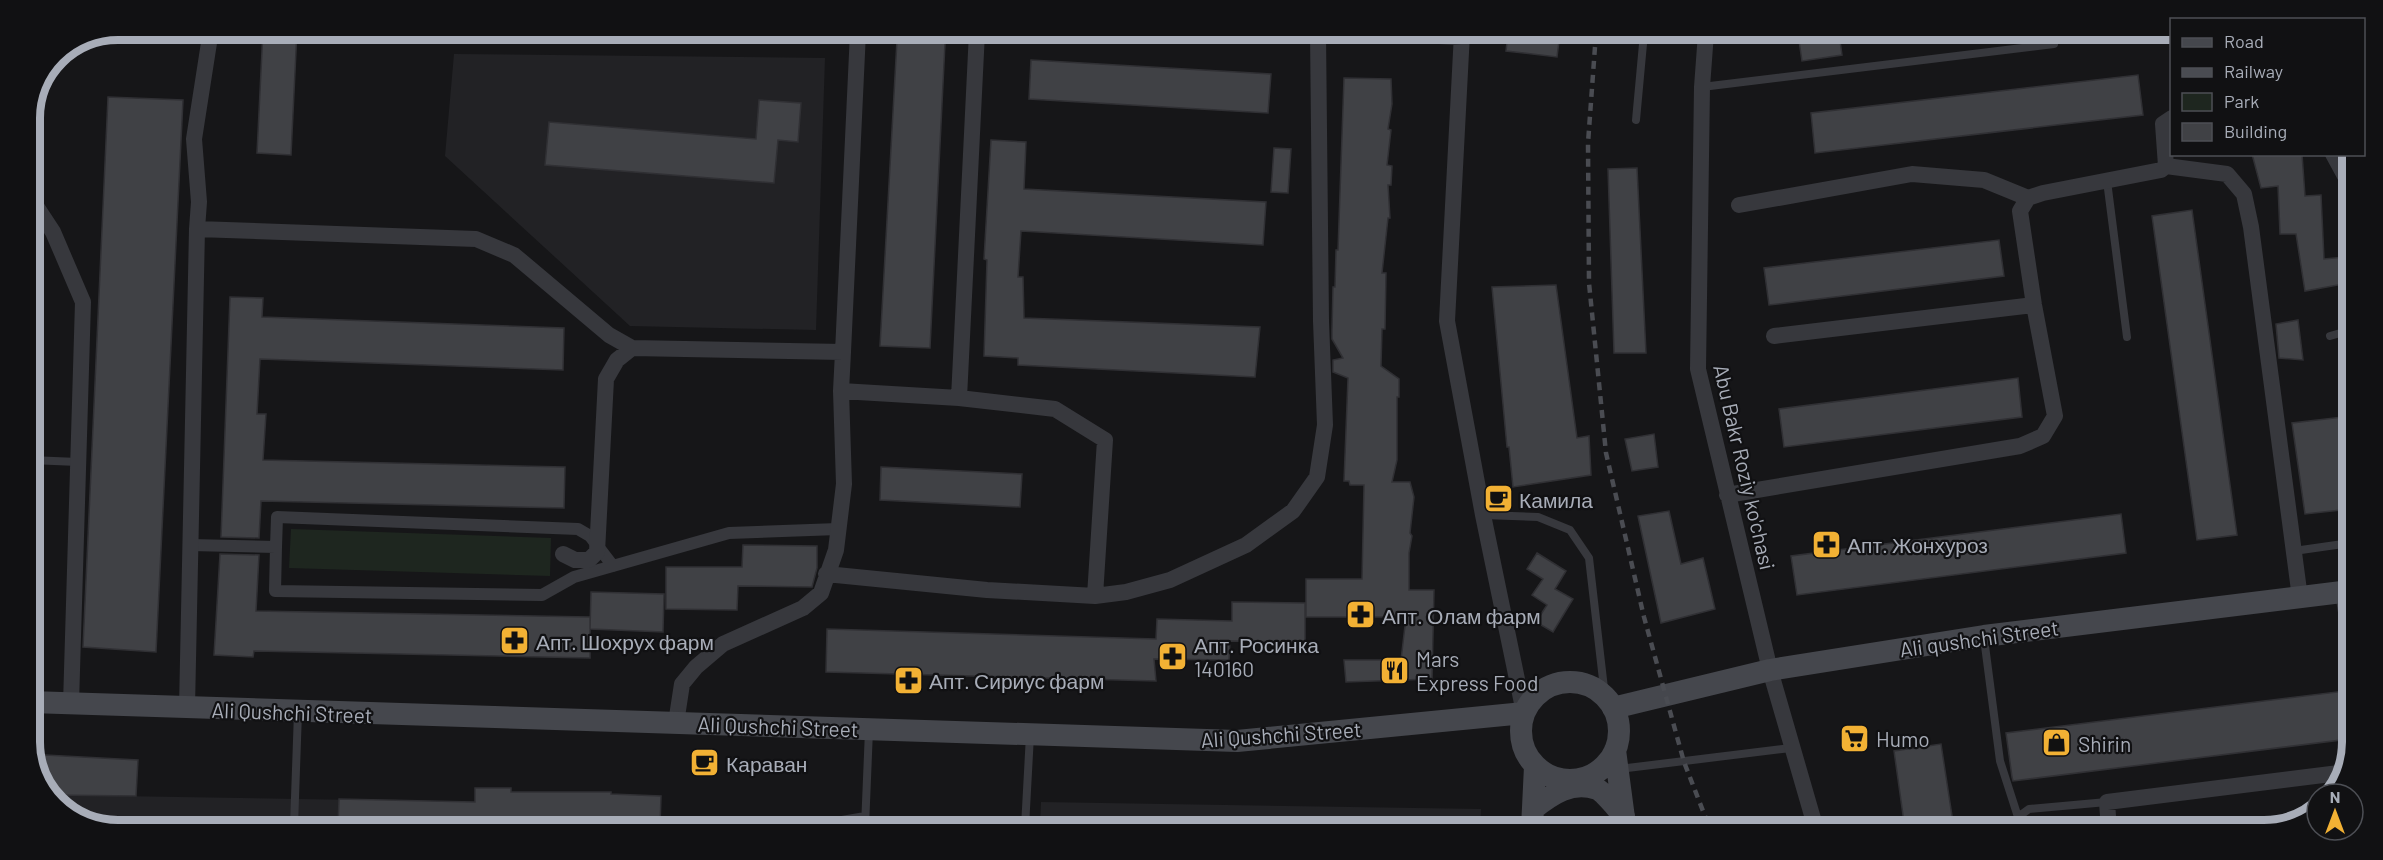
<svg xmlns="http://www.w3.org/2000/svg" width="2383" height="860" font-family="Barlow,sans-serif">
	<rect width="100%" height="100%" fill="#161618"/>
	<path fill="#222225" d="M382,31L834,32V37L381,35Z
		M454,54L825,58L816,330L630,326L445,156Z
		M56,795L475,802L474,824L491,826L90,825L56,801Z
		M1041,802L1481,809L1480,828L1040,827Z"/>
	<path fill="#1e261f" d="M291,529L551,538L550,576L289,568Z"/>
	<path fill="#404145" stroke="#303034" stroke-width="1.5" d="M263,30H297L291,155L257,153Z
		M1508,33H1560L1557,57L1506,51Z
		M1798,34H1839L1842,55L1802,61Z
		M897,40L945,43L930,348L880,346Z
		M1031,60L1271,74L1268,113L1029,99Z
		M2138,75L2143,115L1815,153L1811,113Z
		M1344,78L1391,79L1392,104L1388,129L1391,130L1387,165L1392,166L1391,185H1388L1390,218H1388L1382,273H1386L1385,329H1382L1381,366L1399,379V397H1397V460L1392,482H1410L1414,497L1410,533L1412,536L1409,553V590H1434L1432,679L1346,682L1344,660H1401L1406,617H1306V579H1362L1364,485H1350L1349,481H1344L1348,378L1333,372V360L1343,358L1332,339V329L1333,287H1335L1336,250H1338Z
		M108,97L183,100L156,652L83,647Z
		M759,100L801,103L798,142L778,140L774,183L545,165L549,122L756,139Z
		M991,140L1026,142L1024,189L1266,202L1263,245L1021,231L1018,277H1023L1024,318L1260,327L1255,377L1018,365V358L984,356L987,260L984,259Z
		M1274,148L1291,149L1288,193L1271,192Z
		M2252,154H2302L2305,196L2321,195L2324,259L2345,257L2349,283L2305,291L2296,234H2280L2278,186L2261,188Z
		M1637,168L1646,353H1614L1608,169Z
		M2192,210L2237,535L2197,540L2152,216Z
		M1999,240L2004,276L1769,305L1764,268Z
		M1556,285L1577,438L1589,436L1591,475L1513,487L1509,447H1507L1492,287Z
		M230,297L263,298L262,317L564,328L563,370L260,359L257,414H266L263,460L565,467L564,508L261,501L259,538L221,537Z
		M2298,320L2303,360L2279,358L2276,324Z
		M2018,378L2022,417L1784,447L1779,409Z
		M2351,416L2350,509L2305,514L2292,423Z
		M1654,434L1658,467L1632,471L1625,439Z
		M881,467L1022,474L1020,507L880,500Z
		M1669,511L1681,564L1703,558L1715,609L1661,623L1638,516Z
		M2121,514L2126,553L1797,595L1791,556Z
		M743,545L817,546V568L812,587L738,586L737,610L666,609V567H742Z
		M1537,553L1566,571L1555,589L1573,599L1553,632L1536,622L1547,605L1532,595L1543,579L1527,569Z
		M220,554L259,555L256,611L590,617V658L254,651L253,657L214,655Z
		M591,592L664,594L663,632L590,629Z
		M1232,602L1305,603V642L1230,641L1229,660L1154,659L1156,681L826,672L827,629L1156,639L1157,619L1232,621Z
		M2345,691L2349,739L2013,781L2012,777L2006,733Z
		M1941,744L1954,829H1905L1894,751Z
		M45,755L138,760L136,796L48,795L38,769Z
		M475,788H511V792H611V794L661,796L660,827L491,826L366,822V826H338L339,799L475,802Z"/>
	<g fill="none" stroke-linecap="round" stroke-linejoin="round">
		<path stroke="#37383d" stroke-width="8" d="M1702,87L2054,44
			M1636,120L1644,33
			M2107,181L2127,337
			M2330,336L2351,330
			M30,460L78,462
			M1483,515L1538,517L1570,530L1589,558L1605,697
			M2294,551L2350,543
			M1984,638L2000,761L2018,817
			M1619,769L1791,748
			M1626,818L1636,829
			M294,826L298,712
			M829,827L836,821L865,816
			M865,827L869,730
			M1025,827L1030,735
			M2015,829L2018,817L2029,809L2107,802"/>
		<path stroke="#37383d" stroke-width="12" d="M190,545L276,547L275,591L542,595L574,577L729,533L838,529
			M276,547L277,517L578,529L590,536L613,566"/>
		<path stroke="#37383d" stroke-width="16" d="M1368,33L1462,37
			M1462,33L1447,321L1483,515L1524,713
			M1706,33L1702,87L1698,369L1770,670L1816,829
			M2333,154L2352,189
			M2166,166L2227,174L2244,194L2251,227L2300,598
			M30,197L53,232L83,302L71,704
			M1739,205L1912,174L1984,180L2028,198
			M197,229L199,202L194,139L211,30
			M1774,336L2034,305
			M841,391L959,398L1055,409L1105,440L1095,596
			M959,398L977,32
			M1727,495L2020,446L2043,436L2055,416L2034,305L2020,211L2028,198L2043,193L2161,170L2166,166L2163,124L2172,118
			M563,554L575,560H589L597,552L606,379L617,360L632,348
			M826,574L987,590L1095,596L1126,592L1170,580L1246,545L1293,511L1317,477L1325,425L1321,321L1318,33
			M2343,592L2349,632
			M187,708L197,229L476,239L514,255L609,335L632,348L843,352L858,32
			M676,723L682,684L696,667L723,644L803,608L821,593L836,550L844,484L841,391L843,352
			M2109,830L2107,802L2347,772"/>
		<path stroke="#45474d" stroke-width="22" d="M1521 731a49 49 0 1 1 98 0a49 49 0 1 1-98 0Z
			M30,702L1237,741L1524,713
			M1613,708L1770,670L1984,636L2350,591
			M1615,750L1624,818
			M1533,809C1552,794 1572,780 1597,789C1604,792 1618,810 1624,816
			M1532,828L1535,766"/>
		<path stroke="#4a4c52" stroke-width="4.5" stroke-dasharray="8 6" stroke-linecap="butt" d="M1596,33L1588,143L1589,283L1606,453L1644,617L1684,762L1710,829"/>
	</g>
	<defs>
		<symbol id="cafe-square" viewBox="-11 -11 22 22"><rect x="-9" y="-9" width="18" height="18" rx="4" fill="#f2b134" stroke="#111113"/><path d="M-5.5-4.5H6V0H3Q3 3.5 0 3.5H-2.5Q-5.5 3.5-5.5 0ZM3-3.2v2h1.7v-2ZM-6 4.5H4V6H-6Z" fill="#111"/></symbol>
		<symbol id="pharmacy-square" viewBox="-11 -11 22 22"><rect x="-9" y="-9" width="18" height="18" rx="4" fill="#f2b134" stroke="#111113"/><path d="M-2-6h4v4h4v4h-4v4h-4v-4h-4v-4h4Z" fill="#111"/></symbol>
		<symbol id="restaurant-square" viewBox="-11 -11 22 22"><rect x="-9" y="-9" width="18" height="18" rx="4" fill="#f2b134" stroke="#111113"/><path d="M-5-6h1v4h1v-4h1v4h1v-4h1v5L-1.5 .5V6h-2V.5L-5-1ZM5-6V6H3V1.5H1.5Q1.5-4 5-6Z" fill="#111"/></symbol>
		<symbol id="supermarket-square" viewBox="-11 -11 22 22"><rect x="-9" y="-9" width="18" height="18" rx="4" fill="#f2b134" stroke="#111113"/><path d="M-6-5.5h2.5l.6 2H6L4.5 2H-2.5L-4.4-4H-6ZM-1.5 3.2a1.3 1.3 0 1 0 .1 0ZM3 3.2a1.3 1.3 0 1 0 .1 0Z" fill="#111"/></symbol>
		<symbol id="shop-square" viewBox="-11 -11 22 22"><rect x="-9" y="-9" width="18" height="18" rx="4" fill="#f2b134" stroke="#111113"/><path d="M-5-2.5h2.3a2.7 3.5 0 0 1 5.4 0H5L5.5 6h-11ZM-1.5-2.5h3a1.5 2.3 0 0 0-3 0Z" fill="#111"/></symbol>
	</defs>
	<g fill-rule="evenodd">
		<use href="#cafe-square" x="1482" y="482" width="33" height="33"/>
		<use href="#pharmacy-square" x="1810" y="528" width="33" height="33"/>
		<use href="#pharmacy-square" x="1344" y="598" width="33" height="33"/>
		<use href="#pharmacy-square" x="498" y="624" width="33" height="33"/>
		<use href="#pharmacy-square" x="1156" y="640" width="33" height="33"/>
		<use href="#restaurant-square" x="1378" y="654" width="33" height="33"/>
		<use href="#pharmacy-square" x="892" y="664" width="33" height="33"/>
		<use href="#supermarket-square" x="1838" y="722" width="33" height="33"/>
		<use href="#shop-square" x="2040" y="726" width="33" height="33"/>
		<use href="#cafe-square" x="688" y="746" width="33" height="33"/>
	</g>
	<g text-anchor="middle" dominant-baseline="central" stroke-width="4.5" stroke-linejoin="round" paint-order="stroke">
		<g font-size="21" fill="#a8adb8" stroke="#111113">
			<text transform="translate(1745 467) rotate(77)">Abu Bakr Roziy ko'chasi</text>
			<text transform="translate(1979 638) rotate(-8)">Ali qushchi Street</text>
			<text transform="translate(292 712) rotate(2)">Ali Qushchi Street</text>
			<text transform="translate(778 726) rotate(2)">Ali Qushchi Street</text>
			<text transform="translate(1281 734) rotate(-4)">Ali Qushchi Street</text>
		</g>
		<g font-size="21" fill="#a8adb8" stroke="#111113" text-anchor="start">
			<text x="1519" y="499">Камила</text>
			<text x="1847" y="544">Апт. Жонхуроз</text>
			<text x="1382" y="615">Апт. Олам фарм</text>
			<text x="536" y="641">Апт. Шохрух фарм</text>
			<text x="1194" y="644">Апт. Росинка<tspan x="1194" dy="24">140160</tspan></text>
			<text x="1416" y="658">Mars<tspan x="1416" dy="24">Express Food</tspan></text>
			<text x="929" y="680">Апт. Сириус фарм</text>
			<text x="1876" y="738">Humo</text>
			<text x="2078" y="743">Shirin</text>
			<text x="726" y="763">Караван</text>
		</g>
	</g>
	<path d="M0 0H2383V860H0ZM118 40H2264A78 78 0 0 1 2342 118V742A78 78 0 0 1 2264 820H118A78 78 0 0 1 40 742V118A78 78 0 0 1 118 40Z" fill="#111113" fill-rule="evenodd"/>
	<path fill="none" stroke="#a8adb8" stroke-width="8" d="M118 40H2264A78 78 0 0 1 2342 118V742A78 78 0 0 1 2264 820H118A78 78 0 0 1 40 742V118A78 78 0 0 1 118 40Z"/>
	<rect x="2170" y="18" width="195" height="138" fill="#111113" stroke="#4d4f55" stroke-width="1.5"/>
	<rect x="2182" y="38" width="30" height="9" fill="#45474d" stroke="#4d4f55" stroke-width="1.5"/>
	<text x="2224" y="48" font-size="18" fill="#a8adb8">Road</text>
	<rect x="2182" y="68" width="30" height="9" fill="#4a4c52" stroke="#4d4f55" stroke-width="1.5"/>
	<text x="2224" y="78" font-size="18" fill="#a8adb8">Railway</text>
	<rect x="2182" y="93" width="30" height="18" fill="#1e261f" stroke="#4d4f55" stroke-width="1.5"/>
	<text x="2224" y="108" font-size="18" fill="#a8adb8">Park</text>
	<rect x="2182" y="123" width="30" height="18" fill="#404145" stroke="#4d4f55" stroke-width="1.5"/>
	<text x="2224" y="138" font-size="18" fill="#a8adb8">Building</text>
	<g transform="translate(2335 812)"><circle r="28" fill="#111113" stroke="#4d4f55" stroke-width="1.5"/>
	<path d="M0-4.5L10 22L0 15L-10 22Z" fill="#f2b134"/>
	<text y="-9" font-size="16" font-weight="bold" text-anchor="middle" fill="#a8adb8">N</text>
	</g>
</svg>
